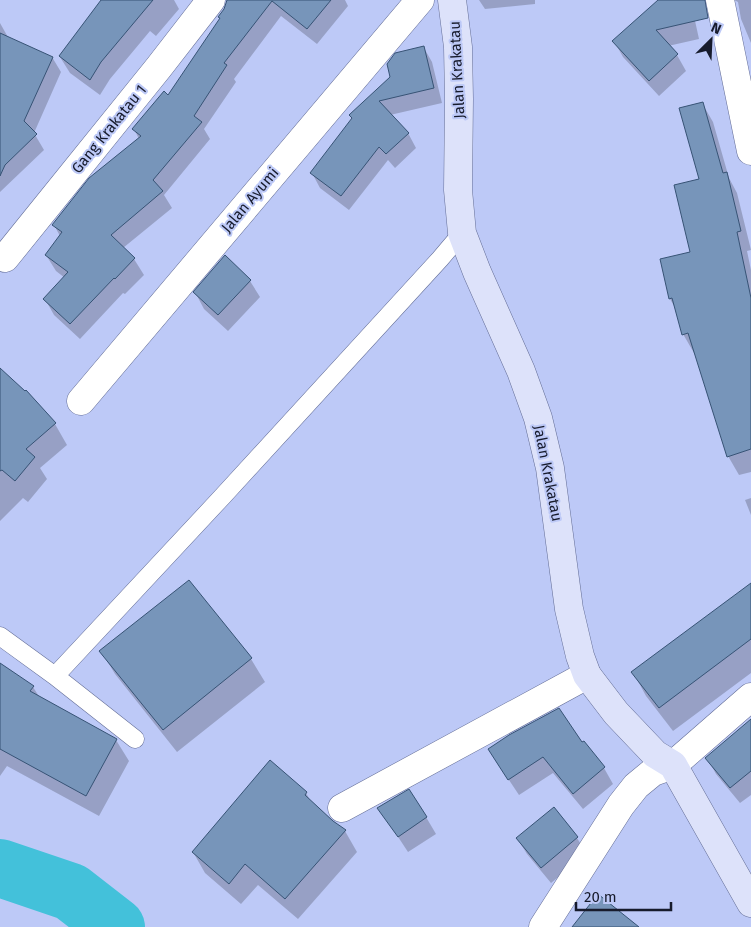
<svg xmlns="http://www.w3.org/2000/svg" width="751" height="927" font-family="'Fira Sans',sans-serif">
	<rect width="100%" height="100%" fill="#bdc9f7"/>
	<path fill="#0003" d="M102,0H174L179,9L156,36L150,31L110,79L100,95L70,73L60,57Z
		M228,0H345L348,6L317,44L281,16L234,79L236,82L204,129L210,139L164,195L172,208L123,248L134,259L144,275L125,294L123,293L80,339L54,315L45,299L65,278L56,271L46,255L60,236L54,225L139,139L134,129L169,97L221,19Z
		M479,0H535V4L485,9Z
		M660,0H696L692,7L699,39L668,46L677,55L686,71L659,96L623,57L614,41Z
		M734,0H751V43L741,19L738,2Z
		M0,23L9,39L0,65Z
		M424,48L432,62L442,103L390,115L408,133L416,148L395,168L388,160L349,210L320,188L312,173Z
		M52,57L61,72L34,133L44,150L0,192V108Z
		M702,103L713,122L729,178L737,193L751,250L747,251L751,270V472L739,475L728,456L696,353H694L683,334L677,311L670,299L661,260L692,253L701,180Z
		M225,257L250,281L260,297L228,331L204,309L195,292Z
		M0,369L55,424L67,445L40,468L47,479L28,502L23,498L0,521Z
		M751,498V515L745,500Z
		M189,581L251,659L265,682L177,752L115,674L101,651Z
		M751,604V673L673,731L646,696L633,672Z
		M0,665L33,687L40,698L116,740L129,761L99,816L7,766L0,776Z
		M751,721V795L740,803L716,774L707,758Z
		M582,744L604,768L613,784L583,809L553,773L519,795L489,750Z
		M306,793L311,802L345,831L357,852L298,919L258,885L241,904L205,873L193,852Z
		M379,808L426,817L436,834L408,852Z
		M554,809L577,838L587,854L551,883L527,854L517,838Z"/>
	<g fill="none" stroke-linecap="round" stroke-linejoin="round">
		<path stroke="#43c1da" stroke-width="58" d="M0,868L71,892L116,927"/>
	</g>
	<path fill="#7795ba" stroke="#375375" d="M101,0H153L101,62L90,80L59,56Z
		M227,0H331L307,29L272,1L224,63L227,65L194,116L202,122L153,180L163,191L111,235L135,258L115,279L114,278L70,324L43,299L68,272L45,255L62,232L52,225L89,178L141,136L132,129L164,91L168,95L220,18L218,17L224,9Z
		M658,0H705L708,18L656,30L678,54L649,81L612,41Z
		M0,33L53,57L24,121L37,134L5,165L0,176Z
		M424,46L434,88L379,101L409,133L386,154L379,147L341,196L310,173L352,118L349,115L390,77L387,64L395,53Z
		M703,102L723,173L727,172L741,231L737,232L751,298V449L727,457L688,333L682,335L672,298L669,299L660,259L690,252L674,185L699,179L679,108Z
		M225,255L251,280L218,315L193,292Z
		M0,368L25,391L26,390L56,423L26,449L35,457L15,481L2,470L0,471Z
		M189,580L252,658L163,730L99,651Z
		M751,583V639L659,708L631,672Z
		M0,663L34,686L30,691L117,739L86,796L0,749Z
		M559,708L582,742L584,741L605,767L573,794L543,757L508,780L488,749L509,735Z
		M751,719V771L730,788L705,758Z
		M270,760L307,792L305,795L333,821L346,830L285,899L245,864L229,884L192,852Z
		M409,789L427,817L398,837L377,808Z
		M554,807L578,837L541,868L516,838Z
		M598,894L639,927H572Z"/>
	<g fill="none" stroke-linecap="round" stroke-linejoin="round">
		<defs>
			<path id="lane" d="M0,636L55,676L222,497L440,259L462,233
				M55,676L135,739"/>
			<path id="street" d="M720,0L751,151
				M5,258L159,67L211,0
				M81,401L420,0
				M342,808L587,675
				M543,927L621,805L636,786L653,772L673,765L751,697"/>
			<path id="secondary" d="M452,0L458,47L459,99L458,190L462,233L477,272L521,371L538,418L550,468L569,609L580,656L587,675L616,713L655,754L673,765L751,903"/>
		</defs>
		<use href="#lane" stroke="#646e97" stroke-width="19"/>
		<use href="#street" stroke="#646e97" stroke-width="29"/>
		<use href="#secondary" stroke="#646e97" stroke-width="29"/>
		<use href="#lane" stroke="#fff" stroke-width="18"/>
		<use href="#street" stroke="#fff" stroke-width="28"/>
		<use href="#secondary" stroke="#dde2fa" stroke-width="28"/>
	</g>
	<g text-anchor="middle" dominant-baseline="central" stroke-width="4" stroke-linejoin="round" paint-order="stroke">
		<g font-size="15" fill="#171b2c" stroke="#bdc9f7">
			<text transform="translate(457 70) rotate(-93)">Jalan Krakatau</text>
			<text transform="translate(109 129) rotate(-51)">Gang Krakatau 1</text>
			<text transform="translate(250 200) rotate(-50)">Jalan Ayumi</text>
			<text transform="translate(548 473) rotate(79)">Jalan Krakatau</text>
		</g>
	</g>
	<g transform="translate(711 40) rotate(24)" stroke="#bdc9f7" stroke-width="4" paint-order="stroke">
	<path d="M0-4L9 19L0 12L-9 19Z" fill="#171b2c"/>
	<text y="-8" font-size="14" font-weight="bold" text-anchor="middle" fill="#171b2c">N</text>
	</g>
	<path d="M576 902v8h95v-8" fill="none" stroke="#171b2c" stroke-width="2.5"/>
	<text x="584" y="902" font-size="15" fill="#171b2c" stroke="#bdc9f7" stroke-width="4" paint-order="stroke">20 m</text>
</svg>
